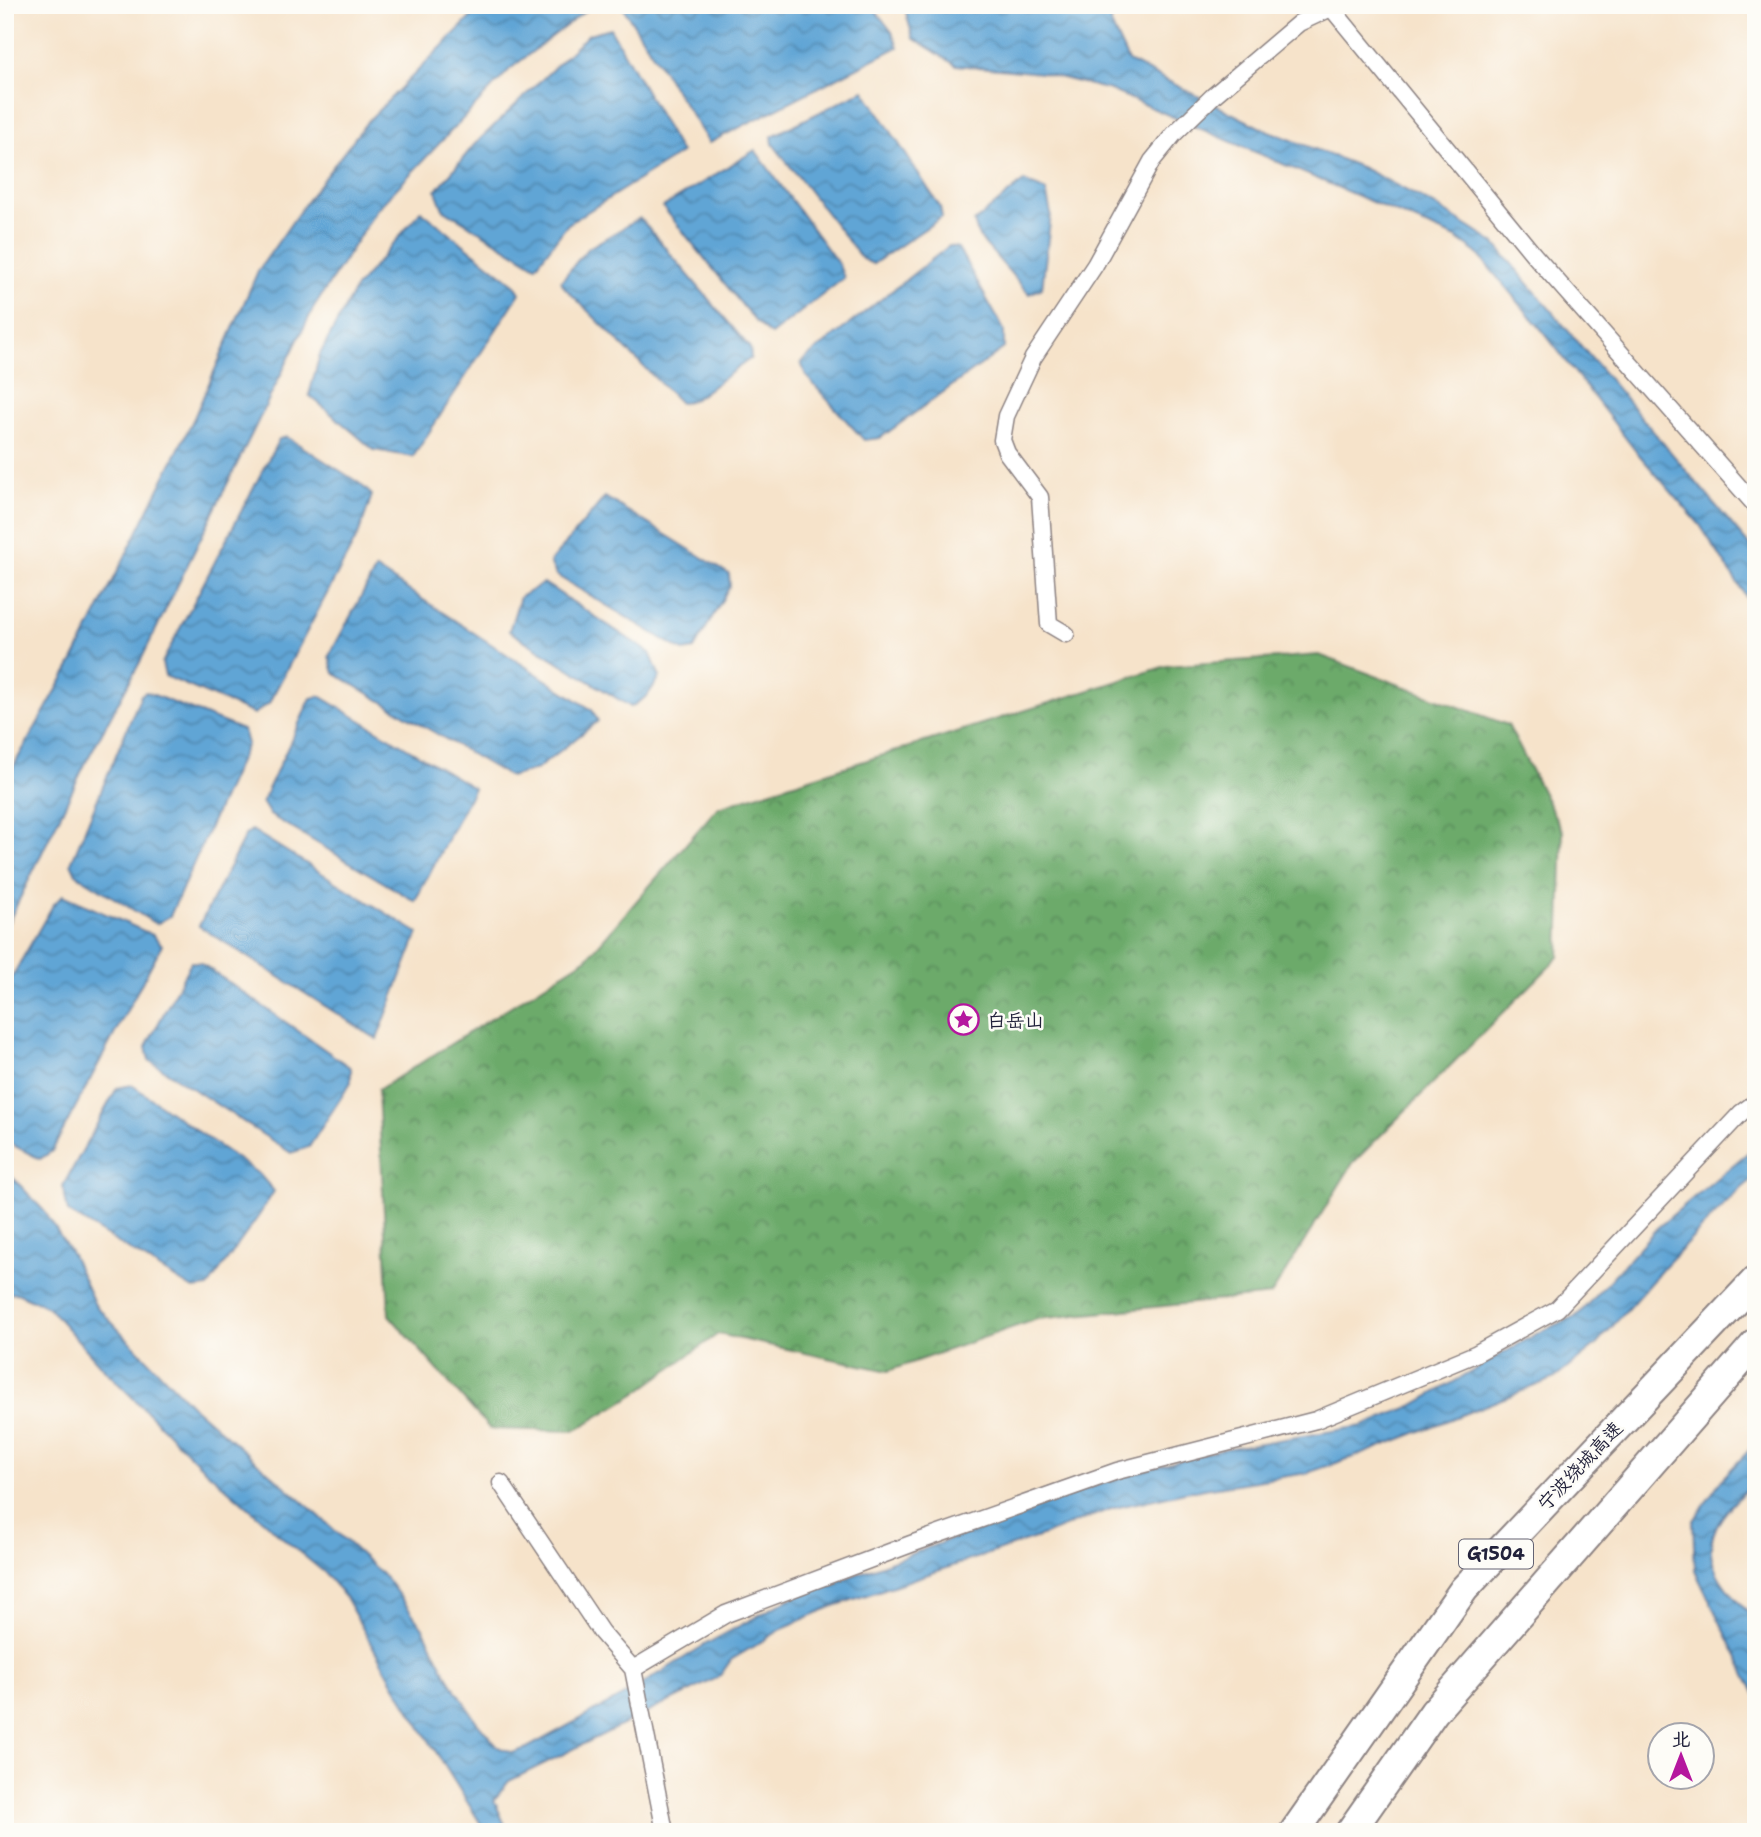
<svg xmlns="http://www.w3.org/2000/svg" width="1761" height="1837" font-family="'Shantell Sans','LXGW WenKai TC',sans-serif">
	<defs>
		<pattern id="forest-crowns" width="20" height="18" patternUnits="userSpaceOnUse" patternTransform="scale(1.75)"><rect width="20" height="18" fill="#6caa6b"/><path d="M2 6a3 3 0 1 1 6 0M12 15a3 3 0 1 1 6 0" fill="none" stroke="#588a59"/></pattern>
		<pattern id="water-waves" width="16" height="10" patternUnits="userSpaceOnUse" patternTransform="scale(1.75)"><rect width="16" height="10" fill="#60a5d5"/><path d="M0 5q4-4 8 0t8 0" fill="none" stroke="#4f86ae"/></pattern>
	</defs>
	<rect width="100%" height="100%" fill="#fdfcf7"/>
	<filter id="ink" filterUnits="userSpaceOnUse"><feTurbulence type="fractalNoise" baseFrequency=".0143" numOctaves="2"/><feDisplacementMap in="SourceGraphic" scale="14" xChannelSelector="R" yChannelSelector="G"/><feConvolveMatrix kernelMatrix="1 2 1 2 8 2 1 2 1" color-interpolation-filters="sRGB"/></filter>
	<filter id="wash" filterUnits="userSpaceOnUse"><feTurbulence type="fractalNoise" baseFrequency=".00686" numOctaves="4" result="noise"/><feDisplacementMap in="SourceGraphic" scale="28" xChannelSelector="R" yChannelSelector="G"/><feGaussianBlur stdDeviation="1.57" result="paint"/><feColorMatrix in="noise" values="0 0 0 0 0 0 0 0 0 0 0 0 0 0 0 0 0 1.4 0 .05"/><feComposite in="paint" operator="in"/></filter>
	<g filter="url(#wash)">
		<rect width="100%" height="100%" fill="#f6e3ca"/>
		<path fill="url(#forest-crowns)" stroke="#476653" stroke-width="2" d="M1319,655L1508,725L1563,832L1559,957L1353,1163L1271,1295L1037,1319L888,1371L718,1334L635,1394L574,1431L490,1429L389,1315L378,1090L587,958L718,807L1166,666Z"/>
		<path fill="url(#water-waves)" stroke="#416488" stroke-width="2" d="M483,5H593L510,69L377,209L313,309L140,662L86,762L5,929V781L73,661L194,418L258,271L311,195L367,122Z
			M871,5L892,32L898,47L709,143L622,6Z
			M904,5H1119L1110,22L1128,61L1261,128L1363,168L1434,205L1494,243L1756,553V612L1700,525L1635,450L1542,330L1477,253L1456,238L1110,90L1042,73L956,65L913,38Z
			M610,28L681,153L568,224L536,266L443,209L436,191L474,145L589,34Z
			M864,90L940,207L942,217L873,264L862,259L773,144L772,136Z
			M755,150L839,265L844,278L771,335L755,321L663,207Z
			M1024,181L1046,191L1051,214L1042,288L1029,294L979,237L974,222Z
			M421,211L515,285L520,293L413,457L374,450L309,395L320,354L355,289Z
			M640,218L750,348L751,358L695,399L680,403L565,288L561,281L587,249Z
			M949,246L958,248L1004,330V348L880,438L864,440L806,376L801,362Z
			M287,437L359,483L372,495L359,533L269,703L254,714L165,676L162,663L279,439Z
			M605,497L729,574L730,586L694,649L683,651L556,575L550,562Z
			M376,569L592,710L598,721L537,769L510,777L334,673L329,656Z
			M544,583L650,653L660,677L647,696L631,707L509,631L520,597Z
			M146,692L243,730L247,744L170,916L156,924L76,874L71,863L141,695Z
			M320,696L474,788L415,901L270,815L262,802L311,698Z
			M252,830L418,933L377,1039L199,926L246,834Z
			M63,895L153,935L162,945L52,1151L40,1159L5,1141V989L53,905Z
			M191,962L201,963L351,1068V1082L309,1147L291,1153L149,1060L146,1047Z
			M132,1085L260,1175L274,1191L260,1214L208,1287L193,1289L68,1212L63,1186L117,1088Z
			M1756,1146V1176L1736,1193L1666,1265L1596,1345L1555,1378L1365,1453L1307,1473L1185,1492L1110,1509L1047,1534L831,1607L787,1626L731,1660L719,1677L509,1781L494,1800L508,1832H486L395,1686L345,1597L325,1573L291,1545L200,1465L102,1367L48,1307L17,1293L5,1294V1169L45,1212L72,1255L95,1305L191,1405L317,1514L386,1578L423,1628L448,1677L476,1721L498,1747L512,1753L527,1748L630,1692L706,1644L787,1600L1113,1479L1218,1450L1363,1426L1412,1406L1540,1332L1578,1315L1657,1228Z
			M1756,1443V1479C1722,1515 1690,1542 1728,1590C1736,1600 1750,1612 1755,1624C1760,1638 1756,1678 1756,1695L1695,1571L1693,1522L1721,1480Z"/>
	</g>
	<g filter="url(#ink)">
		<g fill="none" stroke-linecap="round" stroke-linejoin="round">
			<defs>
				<path id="street" d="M1329,5L1534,255L1756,506
					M1066,634L1049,624L1040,497L1007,453L1002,440L1006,416L1033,358L1095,265L1152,161L1174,134L1213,96L1299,23L1331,8
					M501,1483L601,1632L633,1669L665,1832
					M633,1669L726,1614L911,1544L1117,1471L1316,1420L1475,1354L1557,1309L1741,1113L1756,1102"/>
				<path id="highway" d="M1294,1832L1464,1589L1756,1280
					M1350,1832L1434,1712L1756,1343"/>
			</defs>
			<use href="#street" stroke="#8c8282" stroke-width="19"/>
			<use href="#highway" stroke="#8c8282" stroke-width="32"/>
			<use href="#street" stroke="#fff" stroke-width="16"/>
			<use href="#highway" stroke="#fff" stroke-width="28"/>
		</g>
	</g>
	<defs>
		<symbol id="sight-ring" viewBox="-11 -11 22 22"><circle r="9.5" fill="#fdfcf7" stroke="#b5179e" stroke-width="1.5"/><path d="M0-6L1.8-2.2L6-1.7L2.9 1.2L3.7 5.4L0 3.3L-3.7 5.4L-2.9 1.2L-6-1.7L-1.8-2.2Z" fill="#b5179e"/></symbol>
	</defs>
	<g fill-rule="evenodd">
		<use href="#sight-ring" x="946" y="1002" width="35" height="35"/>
	</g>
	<g text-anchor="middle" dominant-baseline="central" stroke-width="5" stroke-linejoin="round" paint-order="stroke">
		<rect fill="#fdfcf7" stroke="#646373" stroke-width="2" x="1459" y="1539.5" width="74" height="29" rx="5"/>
		<g font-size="18" font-weight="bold" fill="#22223b">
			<text x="1496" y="1554">G1504</text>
		</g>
		<g font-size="19" fill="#22223b" stroke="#fdfcf7" text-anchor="start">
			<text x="987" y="1020">白岳山</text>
		</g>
		<g font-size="19" fill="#22223b" stroke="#fdfcf7">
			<text transform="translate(1580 1466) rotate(-47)">宁波绕城高速</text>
		</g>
	</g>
	<rect width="1761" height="1837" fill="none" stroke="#fdfcf7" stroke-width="28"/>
	<g transform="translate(1681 1756)"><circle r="33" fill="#fdfcf7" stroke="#a5a5ac" stroke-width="2"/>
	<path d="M0-5L12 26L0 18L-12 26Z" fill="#b5179e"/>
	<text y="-10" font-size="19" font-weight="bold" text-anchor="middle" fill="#22223b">北</text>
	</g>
</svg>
